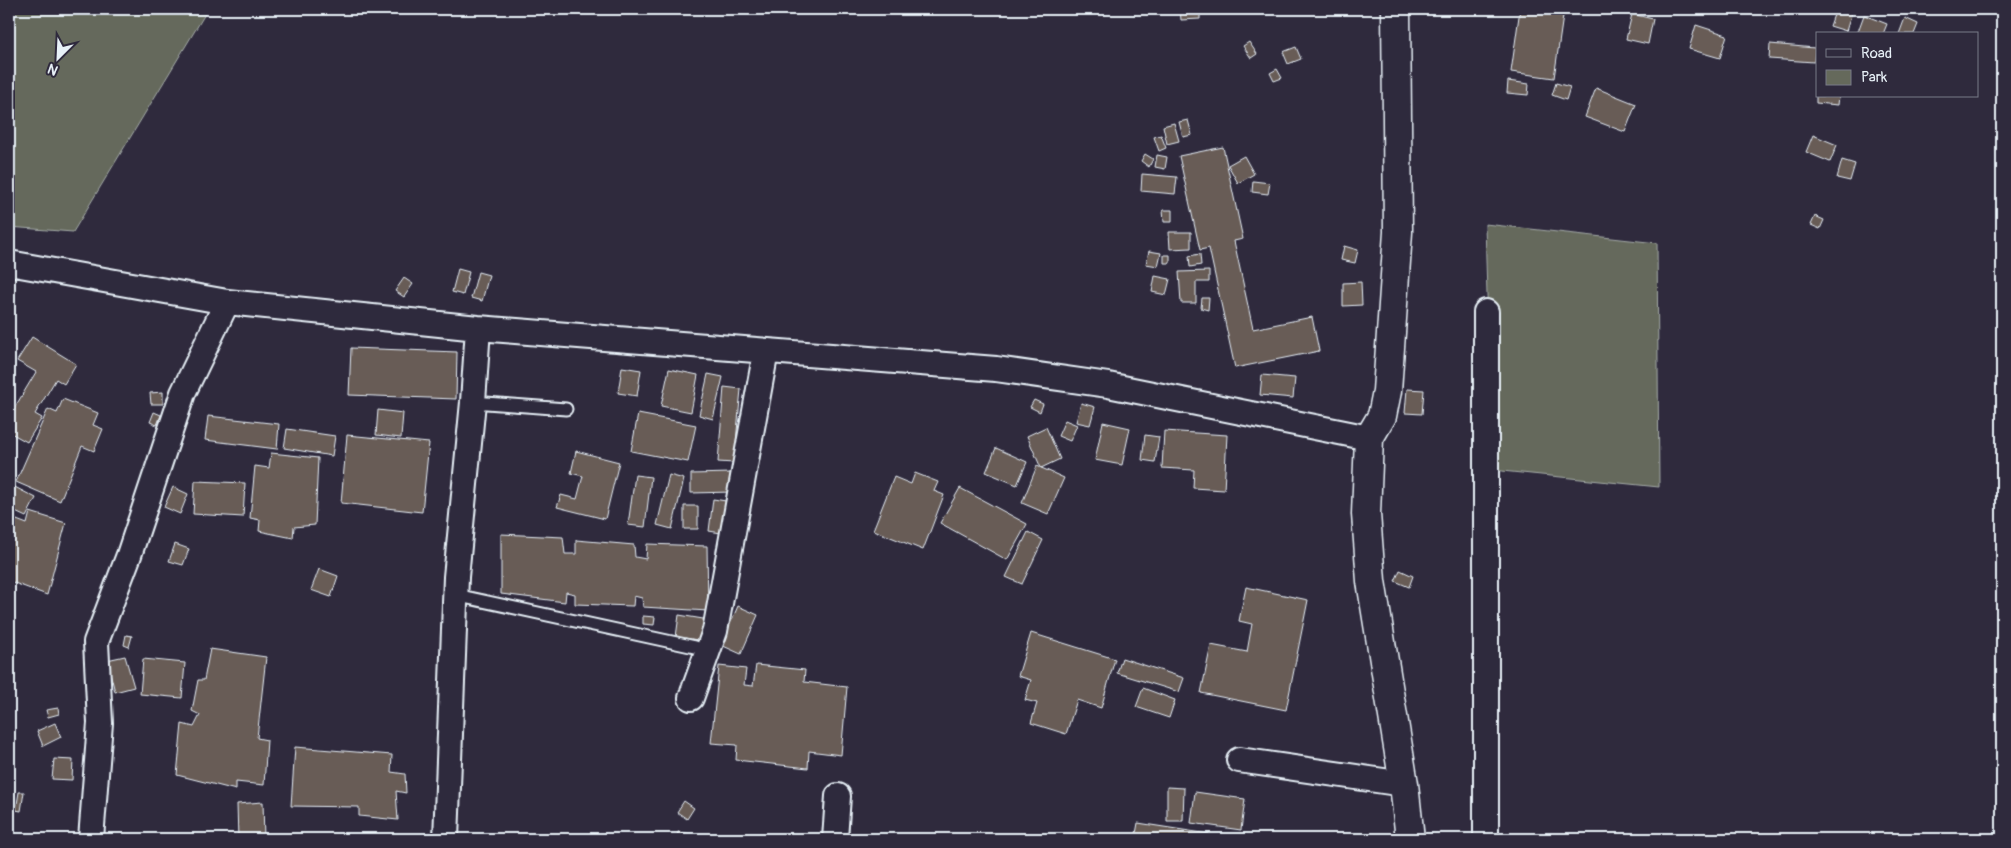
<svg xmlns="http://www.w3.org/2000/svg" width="2011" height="848" font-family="Pangolin,sans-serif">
	<rect width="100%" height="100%" fill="#2f2a3d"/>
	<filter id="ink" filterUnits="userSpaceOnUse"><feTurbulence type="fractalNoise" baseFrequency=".02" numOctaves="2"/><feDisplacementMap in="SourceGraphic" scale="10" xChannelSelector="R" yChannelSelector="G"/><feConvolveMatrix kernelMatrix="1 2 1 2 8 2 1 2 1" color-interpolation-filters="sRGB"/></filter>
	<g filter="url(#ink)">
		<path fill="#65695b" stroke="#a6adaa" d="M9,9H208L73,232L9,227Z
			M1485,224L1657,243L1659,487L1492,470Z"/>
		<path fill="#685b57" stroke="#e8f1f8" d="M1180,9H1200V19L1181,20Z
			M1520,9H1564L1554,78L1511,72Z
			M1836,9L1852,12L1846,31L1830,26Z
			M1632,14L1653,19L1648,44L1626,39Z
			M1864,15L1887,24L1883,34H1857Z
			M1905,18L1918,24L1914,34H1899Z
			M1696,25L1727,35L1720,58L1689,49Z
			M1249,42L1257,54L1251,58L1243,46Z
			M1770,44L1815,48L1814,62L1769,59Z
			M1296,47L1301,59L1288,64L1283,52Z
			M1277,69L1282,78L1274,81L1270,73Z
			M1508,81L1529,84L1528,95L1507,93Z
			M1556,83L1570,87L1566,100L1552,95Z
			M1596,88L1636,104L1625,132L1585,117Z
			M1816,91L1817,96H1839L1838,105L1816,103Z
			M1188,120L1192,135L1183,137L1179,122Z
			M1174,123L1179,141L1167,144L1163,126Z
			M1161,135L1166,148L1159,151L1154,137Z
			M1813,135L1837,145L1830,162L1806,152Z
			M1223,147L1243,239L1234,241L1253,329L1312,317L1319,351L1235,368L1209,248L1200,250L1179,156Z
			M1145,154L1153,159L1149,167L1141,161Z
			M1157,155L1167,157L1165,169L1155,167Z
			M1244,156L1254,174L1238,183L1228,165Z
			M1842,160L1855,164L1850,181L1837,178Z
			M1142,174L1177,177L1175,194L1141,191Z
			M1253,181L1270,183L1268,194L1252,192Z
			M1163,210H1172V222H1164Z
			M1815,216L1824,220L1820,229L1811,225Z
			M1169,232H1191V248L1170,249Z
			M1344,246L1358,250L1355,263L1341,260Z
			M1149,251L1161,253L1158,266L1146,264Z
			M1200,254L1201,265L1190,267L1189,256Z
			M1164,255H1170V263H1164Z
			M458,269L469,272L463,295L452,292Z
			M1209,271V282H1196V303H1181L1179,272Z
			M478,272L489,275L482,301L471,298Z
			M1155,276L1170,279L1166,295L1152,292Z
			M404,278L413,284L404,297L395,291Z
			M1361,282L1362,305L1343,306V283Z
			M1202,298H1209L1208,310L1201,308Z
			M32,337L76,364L64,384L56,379L35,414L42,418L27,442L9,432V417L36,372L17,361Z
			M351,348L457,352L456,399L349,395Z
			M622,367L641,370L637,396L618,393Z
			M669,369L698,375L691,412L661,406Z
			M708,374L723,377L713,419L699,415Z
			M1262,375L1295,378L1293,398L1260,395Z
			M724,387L741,389L734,463L718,462Z
			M1407,389L1424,390L1422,414L1405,413Z
			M163,392V404H151L150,393Z
			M63,399L98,413L93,425L103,429L94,451L82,446L60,501L16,482L48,409L57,413Z
			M1034,400L1043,404L1040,412L1030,407Z
			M1081,403L1095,407L1090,425L1076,422Z
			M378,410L403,413L401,438L376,435Z
			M154,412L161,415L157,425L150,422Z
			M638,414L696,425L688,462L631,451Z
			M208,416L279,424L277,449L205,440Z
			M1065,420L1077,425L1070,441L1058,436Z
			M1103,422L1130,428L1122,465L1095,460Z
			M1046,427L1060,459L1041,468L1027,436Z
			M287,429L335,436L332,456L284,448Z
			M1164,431L1227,435L1224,490L1193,488L1194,470L1162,468Z
			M347,435L429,443L422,512L341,503Z
			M1145,435L1159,437L1155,462L1142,460Z
			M996,448L1027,462L1017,485L986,472Z
			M576,451L619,462L605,519L557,507L561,495L577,499L583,476L571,473Z
			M271,453L318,458L315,525L294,527L293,538L259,531L260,520L250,518L255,466L269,468Z
			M1037,466L1064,478L1048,514L1022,503Z
			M732,473V492L691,493V474Z
			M915,473L938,482L934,491L944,495L923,550L873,530L894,477L911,484Z
			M635,475L651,477L645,527L628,525Z
			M669,475L684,479L672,529L657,525Z
			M195,481L245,483L243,517L193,514Z
			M9,484L36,498L26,517L9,509Z
			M173,487L188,494L180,514L164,507Z
			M960,488L1027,524L1007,560L940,523Z
			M713,499L726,501L721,533L709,531Z
			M684,506H698V529H684Z
			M30,512L66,523L47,595L9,581V517L27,524Z
			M1028,532L1043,540L1022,584L1006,577Z
			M501,534L563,537L565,554H576V540L634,545L635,557L646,559L647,544L707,546L708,611L643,607L642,598L634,596L633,606L575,604V594L566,592L565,602L501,594Z
			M175,544L189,549L183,565L169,561Z
			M319,569L338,576L331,597L311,590Z
			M1400,570L1413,576L1409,587L1395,581Z
			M1246,587L1308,600L1286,710L1201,693L1211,645L1247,652L1252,624L1239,621Z
			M738,606L758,615L741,654L721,645Z
			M679,615L709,620L706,641L676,637Z
			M643,616L655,617L654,625L643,624Z
			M1031,633L1115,659L1101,708L1077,700L1066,734L1031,723L1037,703L1025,700L1031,680L1018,676Z
			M126,635L132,636L129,647L124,645Z
			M210,649L266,657L257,738L267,740L264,785L236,782V790L177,775L182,724L194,727L200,715L192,711L198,680H204Z
			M125,656L134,687L115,692L107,660Z
			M1122,658L1184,678L1179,692L1117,673Z
			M143,659L185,663L182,698L140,694Z
			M756,665L805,670L804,682L847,687L841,755L809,751L808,768L736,760L737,745L711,743L719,666L746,669L744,685L753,686Z
			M1143,688L1175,700L1169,718L1136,707Z
			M58,708L59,714L48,717L46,710Z
			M55,723L61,737L43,746L37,731Z
			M295,747L392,755L391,772L405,774L406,793L396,791L398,820L359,816V807L291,806Z
			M54,759L73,760L72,780L52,779Z
			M1167,787L1184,788L1183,821H1167Z
			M19,792H24L21,811L16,810Z
			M1195,792L1245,799L1241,830L1191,823Z
			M684,801L694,808L687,819L677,812Z
			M263,802L264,839H238L237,804Z
			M1138,823L1209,834L1208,839H1135Z
			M678,832L692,834V839H677Z"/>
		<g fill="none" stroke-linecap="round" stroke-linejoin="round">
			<defs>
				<path id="lane" d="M473,402L566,409
					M455,595L695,647"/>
				<path id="street" d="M9,263L227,302L478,328L996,369L1108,385L1369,438
					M691,698L715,631L766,351
					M1239,760L1404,784
					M91,839L100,723L96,642L129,555L183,393L227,302
					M446,839L456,577L473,402L478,328
					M835,839L838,796
					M1486,839V312"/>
				<path id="secondary" d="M1396,9L1398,232L1387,391L1382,416L1369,438L1366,514L1371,581L1404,784L1410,839"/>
			</defs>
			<use href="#lane" stroke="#e8f1f8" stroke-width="15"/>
			<use href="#street" stroke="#e8f1f8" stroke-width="28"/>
			<use href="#secondary" stroke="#e8f1f8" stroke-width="31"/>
			<use href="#lane" stroke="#2f2a3d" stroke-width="11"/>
			<use href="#street" stroke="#2f2a3d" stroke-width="24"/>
			<use href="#secondary" stroke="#2f2a3d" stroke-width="28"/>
		</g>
	</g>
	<rect width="2011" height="848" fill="none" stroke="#2f2a3d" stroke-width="30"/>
	<rect x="15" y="15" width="1981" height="818" fill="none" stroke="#e8f1f8" stroke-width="2" filter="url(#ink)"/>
	<rect x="1816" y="32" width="162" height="65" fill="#2f2a3d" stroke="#797a88"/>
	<rect x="1826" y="49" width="25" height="8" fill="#2f2a3d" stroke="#797a88"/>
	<text x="1861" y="58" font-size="15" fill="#e8f1f8">Road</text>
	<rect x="1826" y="70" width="25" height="15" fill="#65695b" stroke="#797a88"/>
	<text x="1861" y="82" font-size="15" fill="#e8f1f8">Park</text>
	<g transform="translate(58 58) rotate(204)" stroke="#2f2a3d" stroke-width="4" paint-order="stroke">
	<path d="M0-4L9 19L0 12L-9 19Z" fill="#e8f1f8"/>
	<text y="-8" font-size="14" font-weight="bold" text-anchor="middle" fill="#e8f1f8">N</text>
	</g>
</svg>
